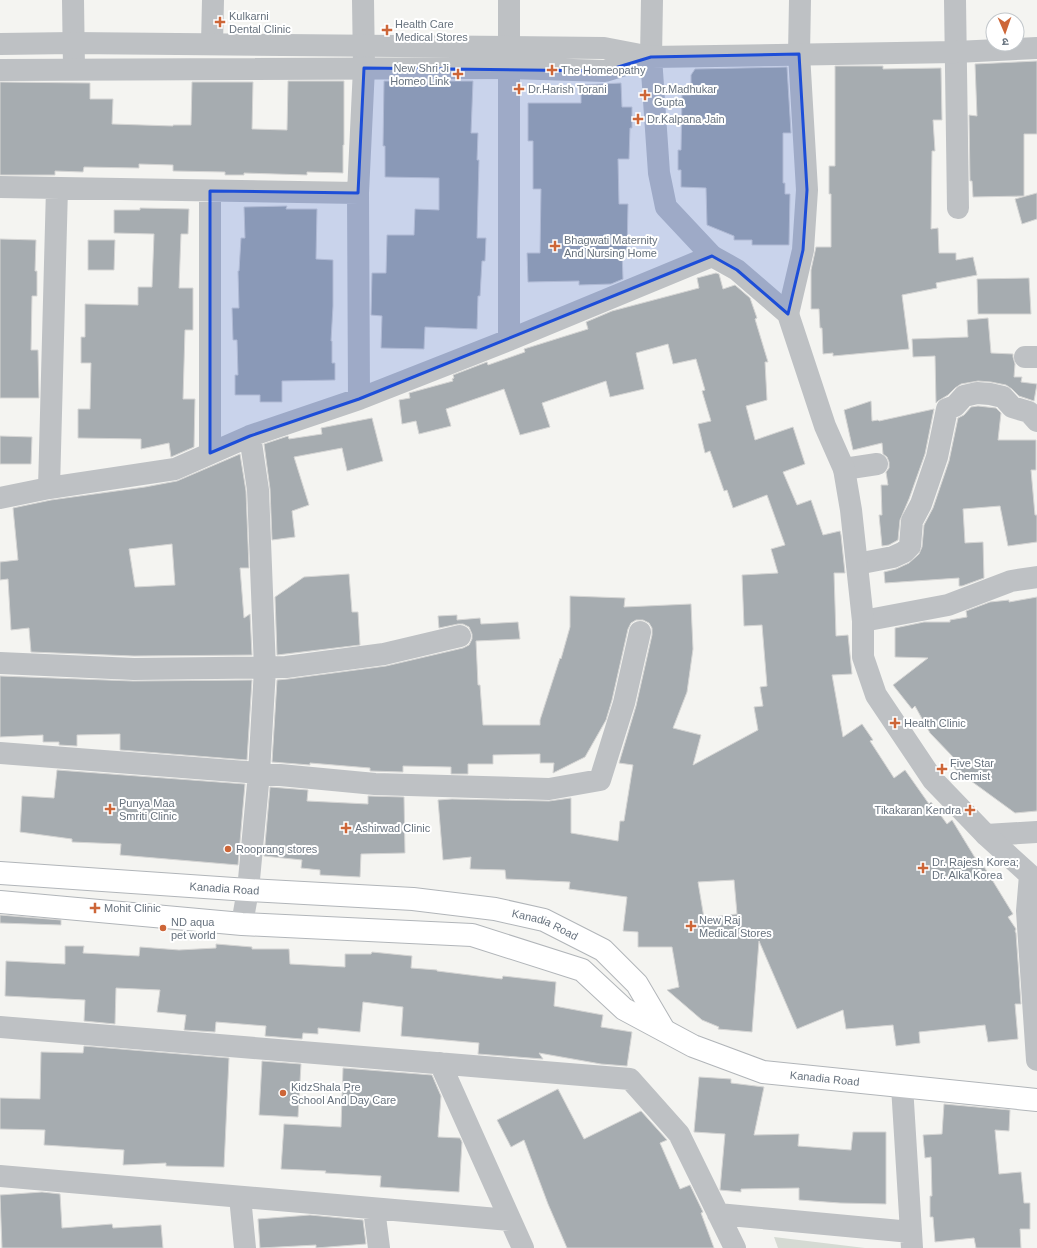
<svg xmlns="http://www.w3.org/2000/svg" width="1037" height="1248" font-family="Arial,'Noto Sans Devanagari',sans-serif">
	<rect width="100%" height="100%" fill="#f4f4f1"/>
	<path fill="#d5dad3" d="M774,1237L865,1248H778Z"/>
	<path fill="#a6acb0" stroke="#d5d5d4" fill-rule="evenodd" d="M1037,61V134H1024V196L973,197L972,181H970L969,115L977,116L975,64Z
		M835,66H883V69L941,68L942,120H933L935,151H932L931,229L938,228L939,253H956V260L973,257L977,275L936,283L937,288L902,295L909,349L833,356V353L823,354L822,328H820L819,309H811V270L816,247H831V194H829V166H835Z
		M787,67L791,133H783V183H785V194H790L789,245H752V240H734V236L707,225L706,188L681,187V170H678V150H681L682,95H691V75L695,69Z
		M288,81H344V145H343V173L307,172V175L244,173V175H225V172L173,171V165L139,164V168L84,167L83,172L55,171V175H0V82L90,83V99H113L112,124L173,126V125H191L192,82H253L252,129L287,130Z
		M384,81H473L471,133H478L477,160H479L477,238H486L485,261H482L480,296H478L477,329L425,327L424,349L381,348L382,316L371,315L372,273H386L387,235H414L415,209L439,210V178L385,177V146H383Z
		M621,83L622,107H632V128H630L629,159H618L619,204H628L627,252H622L623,279L611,284L579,285V281L528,282L527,253H540L541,189H533V141H528V103H581V85Z
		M1037,193V219L1022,224L1015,199Z
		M287,206L286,209H317L316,259L333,260V306L331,341H332V363H335V380L282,381V402H260V395H235V375H238L237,340H233L232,308H239L238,271H239L241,238H245L244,207Z
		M140,208L189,209L188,234H181L179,288H193V330H185L183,399H195L194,447L171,457L169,443L141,449V439L78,438V409H90L91,363H81V337H85V304L138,305V287H152L154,234L114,233V210H140Z
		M0,239L36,240L35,271H37V296H32L31,350H38L39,398H0Z
		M88,240H115L114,270H88Z
		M716,273L719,274L723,289L735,285L750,298L757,318L755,319L768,362H765L767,400L746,406L755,440L793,427L805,464L783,472L797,505L811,500L823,535L840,531L841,535L845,573H834L836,636L848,635L852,674L832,675L843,737L862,724L873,740L870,741L894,778L905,770L929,804L931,802L947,824L952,820L977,861L980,860L1013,914L1008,917L1016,929L1015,931L1016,933L1021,1004H1015L1018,1039L988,1042L985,1025L919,1032L920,1043L896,1046L893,1025L846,1029L843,1010L797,1029L759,941L752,1032L718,1029L719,1027L702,1020L667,990L679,987L672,947H638V932L623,931L627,897L569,889L570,882L506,879L505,870L470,869L471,857L443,860L438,800L452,799L549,801L571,798V833L618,841L620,821H624L633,765L619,763L636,706L652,635V628L649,623L643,620H636L631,623L628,629L612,700L606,720L585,757L553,773L554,763H540V754L493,755V764H468V774H451V767L403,766V772L370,771V768L310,763V765L272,762L277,680L288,679L386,666L463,648L469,645L472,639V634L469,627L463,624H458L439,628L438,616L457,615V620L480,618L481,624L518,622L520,639L476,641L478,685H480L483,725H540V720L560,658L561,659L570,627V596L625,598L624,607L691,604L693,649L687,692L673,728L701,735L693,765L758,730L754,707L763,706L760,687L767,686L762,625L744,626L742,575L778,573L771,549L785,545L767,495L733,508L727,490L724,491L710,451L705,453L698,424L711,421L702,391L705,390L696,359L673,364L668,344L636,353L644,389L610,397L606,381L542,403L550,427L520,435L504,389L446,409L451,426L419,434L416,421L402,424L399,400L410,398L409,393L453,381L452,379L454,378L453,375L487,362L488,365L525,352L524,349L588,329L586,322L612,311L699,288L697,278ZM734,880L737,914L704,918L698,882Z
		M1029,278L1031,314H978L977,279Z
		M988,318L991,353L1013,354V357L1015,364L1014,377H1022L1021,382L1037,384L1034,401L1019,396L1012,389L1006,385L991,382L978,381L961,384L955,388L948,395L938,401L936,403L935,356L913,357L912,339L968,337L967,320Z
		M871,401L872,421L878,420L879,421L934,409L925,454L909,499L900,520L898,540L889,545L882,546L879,515H882L881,485H888L886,472L889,468V462L887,457L883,454L882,443L853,450L844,410Z
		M978,406L996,408L1001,413L998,440H1036V470H1031L1035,515H1037V542L1008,546L1000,506L963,509L965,543L983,542L984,578L962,586H959V578L885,583L884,572L896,569L909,563L919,554L922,547L924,525L933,508L949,461L958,418L964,415L971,407Z
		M372,418L383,461L347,471L342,448L294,457L309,505L292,511L295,537L272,540L270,489L264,444L288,436L289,439L322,434L321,428Z
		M0,436L32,437L31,464H0Z
		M240,454L246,491L249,568H240L244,618L250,614L252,655L134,656L31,652L29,628L11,630L8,579L0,580V562L18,560L13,508L51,500L145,487L177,481ZM172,544L175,585L135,587L129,549Z
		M349,574L352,612H358L360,645L277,655L275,597L304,577Z
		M1037,597V811L1015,813L956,770L950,761L954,758L930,733L915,706L912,709L893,685L928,658L895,657V628L924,622H950V620L967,617L966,611L990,602L1009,600V602Z
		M0,676L133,681L252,680L247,760L120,750V734L77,735V746L59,745V742H43V735L0,737Z
		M57,770L245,784L238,865L120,855L121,844L72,842V839L20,832L22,796L54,798Z
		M270,787L308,790L307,801L368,804V796L404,797L405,853L361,854L360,877L320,875V870L301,868L302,860L264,856Z
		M0,915L61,920V925L0,923Z
		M216,944L252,947V949H289L290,964L345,967V954H371L372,952L412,956L411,968L437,970V971L502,979L503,976L556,982L554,1006L603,1015L601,1027L632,1032L627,1066L601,1064L539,1053L543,1059L478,1054L479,1043L401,1036L403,1007L363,1002L360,1032L318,1028V1034L303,1033L302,1039L265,1036L266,1026L216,1022L215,1032L184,1030L186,1015L157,1012L160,990L116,988L115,1024L84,1021L85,1000L5,996L6,961L65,964V946H84L83,953L139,956L140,947L179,950L216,948Z
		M84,1046L229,1058L224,1167L166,1166V1163L123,1165L124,1150L44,1145L45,1130L0,1129V1098L40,1099L41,1052L83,1053Z
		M262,1061L301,1064L298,1117L259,1115Z
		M343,1068L432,1075L441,1096L438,1137L460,1138L462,1142L459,1192L380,1187L381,1176L325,1173L326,1171L281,1169L284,1124L341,1127Z
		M699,1077L731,1079V1083L764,1087L754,1135L799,1134L798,1146L851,1150L853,1132H886V1204L840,1203L799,1200V1188L741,1189V1192L720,1190L725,1134L694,1132Z
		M558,1089L584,1139L641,1111L667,1140L660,1143L680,1189L690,1185L703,1212L701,1213L714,1248H567L548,1204L524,1140L511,1147L497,1120Z
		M944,1104L1010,1110L1009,1131L995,1130L999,1174L1021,1172L1024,1203H1030V1229H1020L1021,1248H976L974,1238L935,1242L933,1217H930V1196H932L931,1157L925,1158L923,1135L942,1134Z
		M42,1192L60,1194L62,1228L112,1224L113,1228L161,1225L163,1248H2L0,1195Z
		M310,1215L363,1220L366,1244L316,1248V1245L260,1248L258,1219Z"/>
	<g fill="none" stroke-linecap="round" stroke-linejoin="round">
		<defs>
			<g id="secondary">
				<path id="s1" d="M0,873L248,890L413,899L495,909L544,920L603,950L637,984L664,1030"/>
				<path id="s2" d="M0,902L242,924L472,935L582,970L624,1009L693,1046L763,1072L1037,1100"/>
			</g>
		</defs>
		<use href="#secondary" stroke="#b1b5b9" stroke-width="24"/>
		<path stroke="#bec1c4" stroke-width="22" d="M73,0L74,69
			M955,0L958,208
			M212,44L213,0
			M651,57L652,0
			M0,187L358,193
			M210,191V453
			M788,314L803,250L807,190L799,54L800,0
			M509,340V0
			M1025,357H1037
			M359,399L358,193L364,68L363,0
			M844,469L877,464
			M49,488L57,188
			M0,498L49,488L175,469L250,436L359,399L509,340L712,256
			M857,564L893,557L904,552L910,546L912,521L921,504L937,457L947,409L955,406L964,396L977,393L990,394L1003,397L1012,407L1029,412L1037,421
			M863,621L948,605L1011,581L1037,577
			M0,663L134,669L286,667L384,654L460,636
			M0,753L259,773L375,784L549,789L600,780L624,703L640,632
			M986,835L1037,832
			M242,924L248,890L259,773L265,669L258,490L250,436
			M0,1027L630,1079L679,1134L735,1248
			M440,1063L523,1248
			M902,1086L912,1248
			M0,1176L510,1220
			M240,1197L245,1248
			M374,1209L379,1248
			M718,1214L911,1232"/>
		<path stroke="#bec1c4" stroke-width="22" d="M0,44L73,43L604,48L651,57L956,52L1037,48
			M651,57L659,173L666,207L712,256L737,270L788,314L825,426L844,469L851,510L863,621V657L876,695L933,780L986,835L1030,875L1037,886
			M0,70L509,68L605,71L648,58
			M1030,875L1027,911L1037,1060"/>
		<use href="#secondary" stroke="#fff" stroke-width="22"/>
	</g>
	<path fill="#1d4ed8" fill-opacity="0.2" stroke="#1d4ed8" stroke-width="3" stroke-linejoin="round" d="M799,54L807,190L803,250L788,314L737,270L712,256L359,399L250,436L210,453V191L358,193L364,68L605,71L651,57Z"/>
	<g fill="#cd6638" stroke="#fff" stroke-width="1.5">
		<path d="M218 16h4v4h4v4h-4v4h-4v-4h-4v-4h4z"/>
		<path d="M385 24h4v4h4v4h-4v4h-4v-4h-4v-4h4z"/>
		<path d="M550 64h4v4h4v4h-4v4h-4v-4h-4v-4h4z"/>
		<path d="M456 68h4v4h4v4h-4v4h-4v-4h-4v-4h4z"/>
		<path d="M517 83h4v4h4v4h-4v4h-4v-4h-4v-4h4z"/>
		<path d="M643 89h4v4h4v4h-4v4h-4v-4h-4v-4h4z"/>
		<path d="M636 113h4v4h4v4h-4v4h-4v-4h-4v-4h4z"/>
		<path d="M553 240h4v4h4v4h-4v4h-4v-4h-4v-4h4z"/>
		<path d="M893 717h4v4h4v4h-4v4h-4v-4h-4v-4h4z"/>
		<path d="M940 763h4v4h4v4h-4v4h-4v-4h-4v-4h4z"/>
		<path d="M108 803h4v4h4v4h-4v4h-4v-4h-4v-4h4z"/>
		<path d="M968 804h4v4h4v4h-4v4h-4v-4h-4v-4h4z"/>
		<path d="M344 822h4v4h4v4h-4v4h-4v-4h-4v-4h4z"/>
		<circle cx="228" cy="849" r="4"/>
		<path d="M921 862h4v4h4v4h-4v4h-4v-4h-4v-4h4z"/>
		<path d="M93 902h4v4h4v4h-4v4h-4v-4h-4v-4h4z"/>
		<path d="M689 920h4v4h4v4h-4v4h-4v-4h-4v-4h4z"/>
		<circle cx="163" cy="928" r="4"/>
		<circle cx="283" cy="1093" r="4"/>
	</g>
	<g text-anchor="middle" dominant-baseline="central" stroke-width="4" stroke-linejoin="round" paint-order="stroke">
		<g font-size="11" fill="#67727e" stroke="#fff" text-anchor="start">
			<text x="229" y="16">Kulkarni<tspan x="229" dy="13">Dental Clinic</tspan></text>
			<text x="395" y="24">Health Care<tspan x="395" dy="13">Medical Stores</tspan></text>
			<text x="449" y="68" text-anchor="end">New Shri Ji<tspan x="449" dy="13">Homeo Link</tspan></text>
			<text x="561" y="70">The Homeopathy</text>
			<text x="528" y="89">Dr.Harish Torani</text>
			<text x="654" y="89">Dr.Madhukar<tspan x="654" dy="13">Gupta</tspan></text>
			<text x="647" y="119">Dr.Kalpana Jain</text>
			<text x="564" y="240">Bhagwati Maternity<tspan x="564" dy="13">And Nursing Home</tspan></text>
			<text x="904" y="723">Health Clinic</text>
			<text x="950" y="763">Five Star<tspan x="950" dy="13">Chemist</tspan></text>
			<text x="119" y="803">Punya Maa<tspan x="119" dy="13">Smriti Clinic</tspan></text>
			<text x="961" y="810" text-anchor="end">Tikakaran Kendra</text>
			<text x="355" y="828">Ashirwad Clinic</text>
			<text x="236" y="849">Rooprang stores</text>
			<text x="932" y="862">Dr. Rajesh Korea;<tspan x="932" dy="13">Dr. Alka Korea</tspan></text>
			<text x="104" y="908">Mohit Clinic</text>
			<text x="699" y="920">New Raj<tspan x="699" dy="13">Medical Stores</tspan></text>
			<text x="171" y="922">ND aqua<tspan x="171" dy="13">pet world</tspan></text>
			<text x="291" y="1087">KidzShala Pre<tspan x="291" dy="13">School And Day Care</tspan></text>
		</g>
		<g font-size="11" fill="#67727e" stroke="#fff">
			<text stroke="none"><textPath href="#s1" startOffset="225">Kanadia Road</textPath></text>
			<text stroke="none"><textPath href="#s1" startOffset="549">Kanadia Road</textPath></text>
			<text stroke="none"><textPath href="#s2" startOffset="861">Kanadia Road</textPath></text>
		</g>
	</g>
	<g transform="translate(1005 32) rotate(178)"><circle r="19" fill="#ffffff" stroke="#c2c7cb"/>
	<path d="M0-3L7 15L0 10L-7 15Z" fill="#cd6638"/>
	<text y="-6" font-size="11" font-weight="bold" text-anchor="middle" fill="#67727e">उ</text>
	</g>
</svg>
